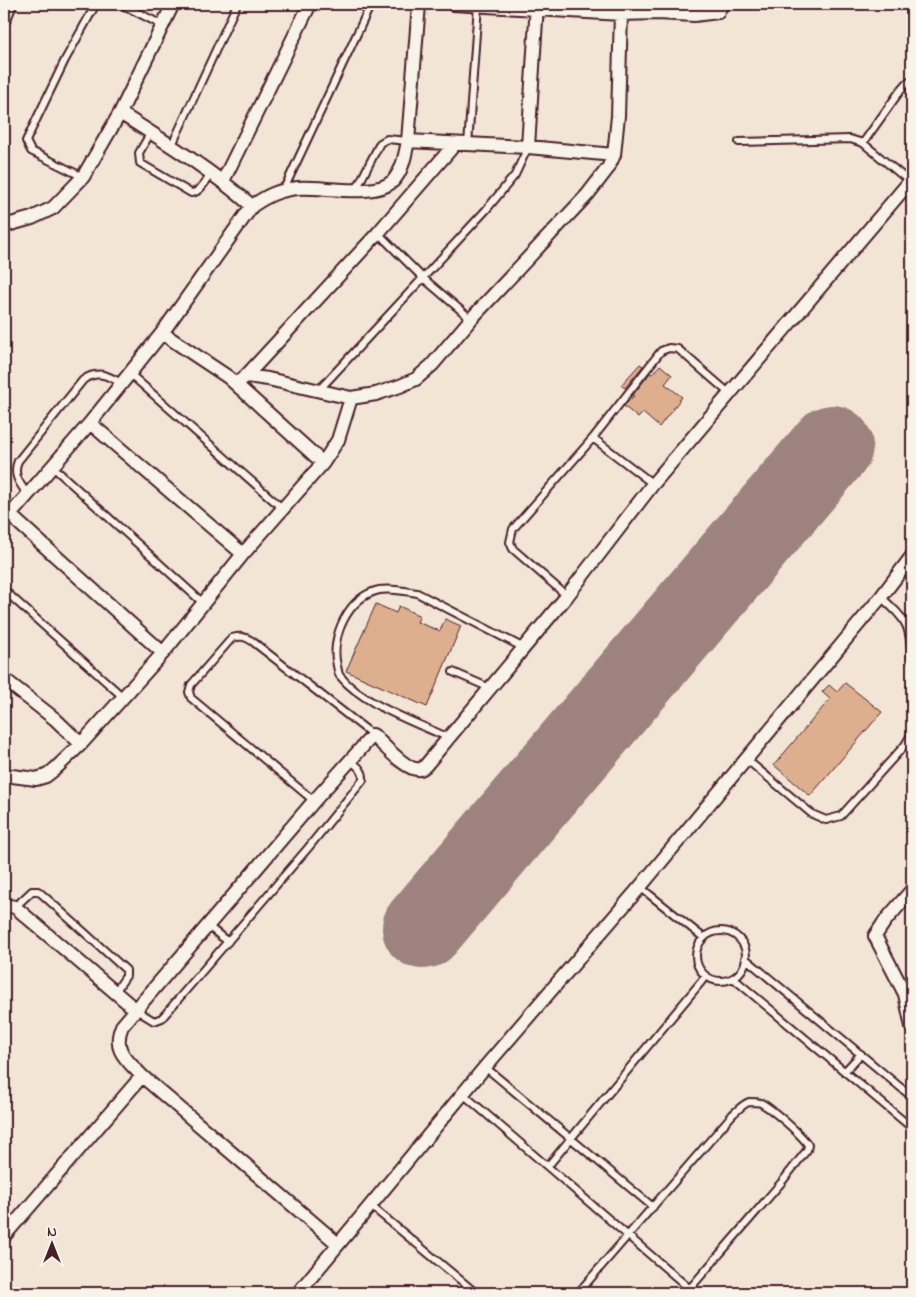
<svg xmlns="http://www.w3.org/2000/svg" width="916" height="1297" font-family="'Indie Flower',sans-serif">
	<rect width="100%" height="100%" fill="#f2e5d6"/>
	<filter id="ink" filterUnits="userSpaceOnUse"><feTurbulence type="fractalNoise" baseFrequency=".02" numOctaves="2"/><feDisplacementMap in="SourceGraphic" scale="10" xChannelSelector="R" yChannelSelector="G"/><feConvolveMatrix kernelMatrix="1 2 1 2 8 2 1 2 1" color-interpolation-filters="sRGB"/></filter>
	<g filter="url(#ink)">
		<g fill="none" stroke-linecap="round" stroke-linejoin="round">
			<path stroke="#9e8280" stroke-width="82" d="M423,928L832,446"/>
		</g>
		<path fill="#ddaf8e" stroke="#4a1f2b" d="M640,364L643,366L625,388L621,385Z
			M660,365L672,375L665,384L682,397L659,427L643,413L638,418L624,406L634,396L633,395L650,373L652,374Z
			M376,604L396,613L399,606L420,616L417,622L440,631L445,619L461,626L427,707L346,671Z
			M845,683L882,712L810,796L774,765L830,699L822,692L829,685L837,692Z"/>
		<g fill="none" stroke-linecap="round" stroke-linejoin="round">
			<defs>
				<path id="lane" d="M121,4L162,25
					M151,132L139,153L140,163L191,193C200,193 206,180 212,173
					M739,142L850,139L863,143L910,182
					M863,143L900,91L907,83L912,81
					M172,145L237,4
					M468,145L478,5
					M83,177L31,151L26,141L65,60L96,4
					M284,189L371,4
					M356,190L380,143L387,139L408,141
					M378,233L422,277L471,319
					M129,373L282,508
					M319,390L486,210L515,175L528,147
					M593,438L661,351L669,348L678,349L730,394
					M53,467L203,603
					M28,495C20,484 12,475 18,461L83,380C97,370 107,375 121,383
					M4,590L123,697
					M567,596L513,549L510,542L513,529L593,438L653,484
					M881,597C907,621 910,624 912,660
					M453,672L490,688
					M449,738C417,723 362,704 340,676C338,674 338,669 337,666C330,637 348,597 379,590C392,588 405,591 417,593L524,648
					M746,759L812,814L826,820L841,816L905,745L912,733
					M314,801L191,698L189,692L191,685L232,638C240,636 245,636 252,641L373,735
					M640,887L704,938
					M15,907L32,891H38L44,896L126,970V976L115,992
					M208,926L228,942
					M696 956a25 25 0 1 1 50 0a25 25 0 1 1-50 0Z
					M745,958L912,1097
					M733,978L912,1128
					M136,1010L154,1021L162,1018L308,848L363,780C364,770 357,766 350,760
					M485,1067L653,1207
					M845,1071L861,1054
					M463,1094L690,1289
					M548,1166L706,976
					M371,1206L476,1293
					M578,1293L733,1114C738,1110 743,1104 749,1102C752,1102 758,1102 761,1103C772,1109 802,1135 808,1145L807,1150L781,1183L686,1293"/>
				<path id="street" d="M453,4L621,14L658,13L694,15L718,12L722,4
					M4,19L10,4
					M120,113C166,142 211,170 252,206
					M408,141L528,147L614,155
					M528,147L537,4
					M223,181L310,4
					M4,226L32,218L53,208L83,177L120,113L173,4
					M162,333L228,377L323,463
					M236,384L246,376L378,233L455,144
					M351,398L376,394L400,386L416,379L432,365L471,319L588,194L608,168L614,155L618,116L621,14
					M90,423L243,554
					M10,515L163,653
					M4,522L90,423L162,333L252,206C268,195 279,190 298,188C322,186 375,198 393,181C403,170 405,155 408,141L419,4
					M4,679L55,719L81,744
					M4,775L36,779L46,776L55,769L81,744L163,653L243,554L323,463L338,440L351,398L268,379L246,376
					M912,890L885,921L875,936L905,994L912,1027
					M4,905L15,907L136,1010
					M4,1236L142,1076
					M338,1244L142,1076C126,1059 112,1050 122,1026L314,801L373,735C382,743 407,772 420,769C422,769 424,767 426,765L567,596L653,484L912,179
					M298,1293L485,1067L640,887L881,597L912,556"/>
			</defs>
			<use href="#lane" stroke="#4a1f2b" stroke-width="10"/>
			<use href="#street" stroke="#4a1f2b" stroke-width="16"/>
			<use href="#lane" stroke="#f7f3e8" stroke-width="6"/>
			<use href="#street" stroke="#f7f3e8" stroke-width="12"/>
		</g>
	</g>
	<rect width="916" height="1297" fill="none" stroke="#f7f3e8" stroke-width="20"/>
	<rect x="10" y="10" width="896" height="1277" fill="none" stroke="#4a1f2b" stroke-width="2" filter="url(#ink)"/>
	<g transform="translate(52 1244)" stroke="#f7f3e8" stroke-width="4" paint-order="stroke">
	<path d="M0-4L9 19L0 12L-9 19Z" fill="#4a1f2b"/>
	<text y="-8" font-size="14" font-weight="bold" text-anchor="middle" fill="#4a1f2b">N</text>
	</g>
</svg>
